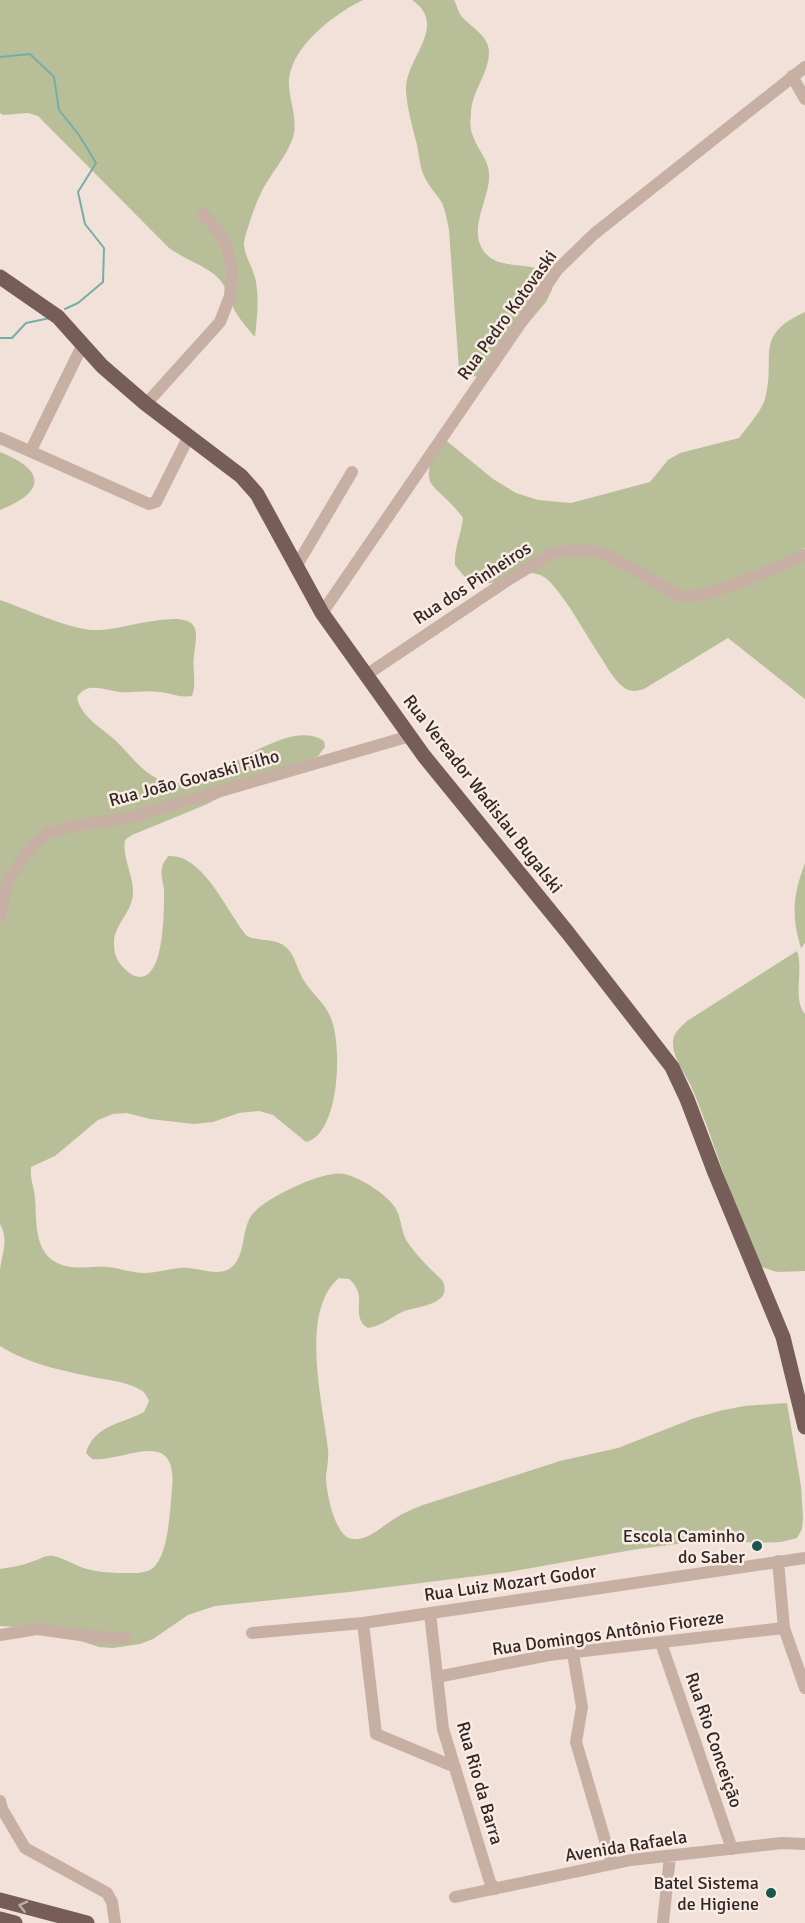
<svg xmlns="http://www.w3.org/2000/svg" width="805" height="1923" font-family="Signika,sans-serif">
	<rect width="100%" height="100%" fill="#f1e1d8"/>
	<path fill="#b8bf98" d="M0,0H363C334,14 287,49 289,86C290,103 299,123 292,140C285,158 273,171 264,187C258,198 254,209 250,221C248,228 245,235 244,243C244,256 254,269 256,282C259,301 257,318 255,337C248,329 240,320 235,311C229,300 227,286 217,277C206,266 184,259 169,248L38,116L28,113L3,115L0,113Z
		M412,0H454C457,5 458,12 462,17C471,27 489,36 489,52C489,74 471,92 471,114C470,120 470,130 473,136C477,149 489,160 489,174C491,199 465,230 486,254C500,269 526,262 543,271C546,273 549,278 552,281V290L546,302L483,377L468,376L459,370L449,230C447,221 446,212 442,203C437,194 429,187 424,176C420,167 419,155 417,145C413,128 407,109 406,91C404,59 450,26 412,0Z
		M805,312V548L803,550L805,554V699L728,638L644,689C638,691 632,692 626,689C615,682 607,667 600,656C584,632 570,604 551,583C527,556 495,596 468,579C463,576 459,570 455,565C454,547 461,536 463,518C435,479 414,493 442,437L493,479L516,493L538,500L571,503L650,482L668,460L680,453L739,438C747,427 761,412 765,399C777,356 752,336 805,312Z
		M0,452C46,470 46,492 0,510Z
		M0,600C26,609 66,628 92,630C116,632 178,609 192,624C199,631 195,645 194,655C192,668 197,684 192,696C180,698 171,693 159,692C147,690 133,693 121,692C106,691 86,680 77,698C82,718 102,728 116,741C130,754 142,773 161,780C207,798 282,713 324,741L325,747L318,756L237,789L205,805L132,835L125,840C122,859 134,875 133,894C131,917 109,926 115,953C117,962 124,969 131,974C137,978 143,978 148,974C164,962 164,911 164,891C164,884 160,875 162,868C162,864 166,860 168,856C203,853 227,912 247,936C260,942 275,938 286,947C295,955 297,969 303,979C311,993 324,1002 330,1016C343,1043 340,1134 306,1142L273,1115L259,1111L239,1113L213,1122L194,1124L150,1119L127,1113L113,1114L98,1120L55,1156L31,1167C30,1181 34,1186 35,1198C37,1222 33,1255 62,1265C76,1270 93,1266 108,1267C120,1268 131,1273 144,1273C156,1273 168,1269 180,1268C195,1266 215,1277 229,1269C246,1259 241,1231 251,1216C262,1199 325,1169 344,1174C360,1177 388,1195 396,1209C402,1220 401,1233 408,1243C418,1257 430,1269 442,1280C455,1305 417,1306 402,1312C390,1318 381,1326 368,1328C365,1326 362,1324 361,1321C354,1306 367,1295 349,1279L339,1278C299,1311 323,1404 328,1449C329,1458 327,1467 326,1476C326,1491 334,1532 349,1538C365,1544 382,1526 394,1519C403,1513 413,1509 423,1505L560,1461L618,1448L692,1419L719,1411L744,1406L787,1403L801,1486L803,1519L802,1529L797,1538L781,1542L757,1543L723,1540L691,1542L632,1550L509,1572L349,1592L215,1606L188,1615L153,1639L140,1644L113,1648L99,1647L44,1629L0,1626V1569C10,1567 22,1566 31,1562C39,1560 44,1555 53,1556C65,1558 75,1566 87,1569C98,1572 112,1573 123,1573C132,1573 142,1574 150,1570C169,1560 170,1508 172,1488C178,1425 124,1462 92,1459L86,1453C94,1425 122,1424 144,1412L149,1401C146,1394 144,1391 137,1388C125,1382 110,1380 97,1378C64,1371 28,1364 0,1346C0,1322 0,1293 0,1270C2,1254 9,1239 0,1224Z
		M805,863V943L801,948C791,915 793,895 805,863Z
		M797,951C804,971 792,998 805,1014V1271L777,1272L762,1267C732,1209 717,1146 691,1086C685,1073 673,1058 673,1044C672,1034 680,1028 687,1021Z"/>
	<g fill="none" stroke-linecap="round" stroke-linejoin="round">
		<path stroke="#77ada8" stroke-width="2" d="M0,57L30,54L54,77L59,110L79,135L96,163L78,192L85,224L104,248L103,282L78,303L65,309
			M0,338H12L26,323L50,318"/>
		<path stroke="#c8afa4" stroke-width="12" d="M792,76L805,99
			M146,404L220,322L230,296L232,270L227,247L218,231L203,214
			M0,438L149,504L156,502L189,436
			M31,450L83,344
			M297,565L352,472
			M322,613L557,270L594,234L805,67
			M366,675L505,582L552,553L568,551H595L612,557L680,596C707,600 777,567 805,555
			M0,917L8,880L33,844L50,832L79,825L131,817L410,736
			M778,1561L784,1628L805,1688
			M430,1613L443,1729L490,1882L495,1889
			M363,1623L376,1734L455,1767
			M252,1633L363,1623L805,1558
			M0,1635L37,1629L88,1636L125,1638
			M661,1643L732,1849
			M573,1654L582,1707L576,1742L612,1864
			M437,1677L549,1655L784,1628
			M0,1801L2,1809L25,1848L107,1893L112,1902L115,1923
			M455,1897L631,1860L782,1843L805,1844
			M663,1923L670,1856"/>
		<path stroke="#765d57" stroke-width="15" d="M0,277L58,317L102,366L146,404L241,476L257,494L322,613L424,756L568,933L672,1067L687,1099L715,1173L783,1337L805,1427
			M0,1900L87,1923
			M0,1919L15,1923"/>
	</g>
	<defs><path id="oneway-chevron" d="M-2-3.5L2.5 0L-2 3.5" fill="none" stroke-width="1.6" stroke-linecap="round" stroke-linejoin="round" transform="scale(1.5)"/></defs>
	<use stroke="#beaca5" href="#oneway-chevron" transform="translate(23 1906) rotate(-166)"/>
	<g fill="#1c5450" stroke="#f9ece4" stroke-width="2">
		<circle cx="757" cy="1546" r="6"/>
		<circle cx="771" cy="1893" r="6"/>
	</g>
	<g text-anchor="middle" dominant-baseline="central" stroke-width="5" stroke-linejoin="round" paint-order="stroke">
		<g font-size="18" fill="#342826" stroke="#f9ece4">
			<text transform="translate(507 315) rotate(-54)">Rua Pedro Kotovaski</text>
			<text transform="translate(472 583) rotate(-33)">Rua dos Pinheiros</text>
			<text transform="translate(194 778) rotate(-15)">Rua João Govaski Filho</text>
			<text transform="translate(483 794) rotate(52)">Rua Vereador Wadislau Bugalski</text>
			<text transform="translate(510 1583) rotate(-8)">Rua Luiz Mozart Godor</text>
			<text transform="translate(608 1633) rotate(-8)">Rua Domingos Antônio Fioreze</text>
			<text transform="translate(714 1740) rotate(71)">Rua Rio Conceição</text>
			<text transform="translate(480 1783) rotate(74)">Rua Rio da Barra</text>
			<text transform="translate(626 1846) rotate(-9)">Avenida Rafaela</text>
		</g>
		<g font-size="18" fill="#342826" stroke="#f9ece4" text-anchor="end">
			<text x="745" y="1536">Escola Caminho<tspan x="745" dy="21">do Saber</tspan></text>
			<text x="759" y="1883">Batel Sistema<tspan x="759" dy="21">de Higiene</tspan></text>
		</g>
	</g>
</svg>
